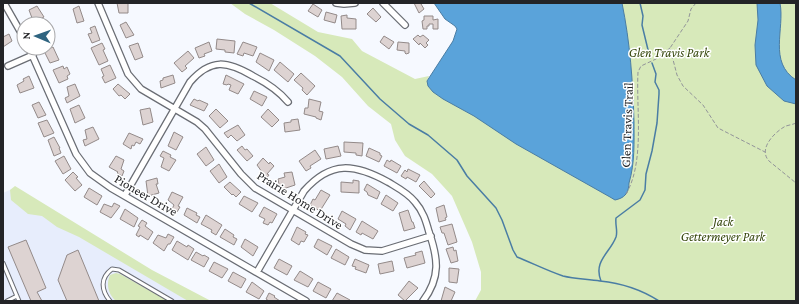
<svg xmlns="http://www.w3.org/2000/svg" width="799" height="304" font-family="'Crimson Pro',serif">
	<rect width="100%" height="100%" fill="#f6f9ff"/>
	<path fill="#e7edfc" d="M12,189L202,301H3V193Z"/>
	<path fill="#d7e9ba" d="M230,3H270L318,32L352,39L362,51L415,79L429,76L427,81L614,3H796V301H475L481,290V272L472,242L452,196L432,174L405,156L395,140L391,124L368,106L342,77L315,56L274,30L245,14Z
		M15,186L152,270L211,301H188L79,237L57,227L42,216L28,214L11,200L10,190Z
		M116,273L120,274L168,301H116C108,294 106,284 110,275Z"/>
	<path fill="#5aa3da" stroke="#4a7da4" d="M434,3H622C630,42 633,82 634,122C634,142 635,163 629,183C629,186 628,192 626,194C623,198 619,199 615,200L610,197L516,144L474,116L443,99L433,92L428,86L427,81L453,41L457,29L455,26L445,19Z
		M757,3H780C785,29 768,62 796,80V104L784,101L767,86L756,65L755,45L758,20Z"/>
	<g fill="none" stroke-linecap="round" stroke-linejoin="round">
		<path stroke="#4a7da4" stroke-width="1.5" d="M249,3L340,56L380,99L409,124L428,135L457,160L467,176L496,208L502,220L513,250L517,257C532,263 548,271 563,276C575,279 588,279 600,281C620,283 642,290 659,301
			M640,3L643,16L642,25L650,58
			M601,281C593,261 610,253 616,237C618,231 615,225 616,218L640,200L645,190L646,174L652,151L657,123L659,94V90L655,82L656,74L652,63"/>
	</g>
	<path fill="#ddd3d2" stroke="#938a89" d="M117,3H128V13H119Z
		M414,3H423L421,4L424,9L419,13Z
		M313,4L322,10L318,17L308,11Z
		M37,6L44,17L36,21L37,22L31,24L29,20L32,18L29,10Z
		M79,6L84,21L77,23L73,9Z
		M373,8L381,17L376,22L367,14Z
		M326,12L337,15L335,23L324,20Z
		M347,15V18L356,19V29H342L341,16Z
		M424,16H433V20L438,19V29H433V24H429V26H427V29H423L422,21L424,20Z
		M126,22L134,35L126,38L120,25Z
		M95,26L100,40L92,43L88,34L92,33L90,28Z
		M9,34L12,41L3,47V37Z
		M418,35L420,37L423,35L429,40L426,43L428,45L425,48L420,43L419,45L413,39Z
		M384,36L394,42L389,49L380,42Z
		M217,39L235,41L234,53L225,52V50L216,49Z
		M209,42L212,51L204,54L205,56L199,58L195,48Z
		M243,42L257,47L253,56L244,53L243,56L237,54Z
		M398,42L409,43V53L406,54L405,53V51L397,50Z
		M102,43L105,49L103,50L108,61L99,65L91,48Z
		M138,43L143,57L135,60L129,46Z
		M53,47L59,60L50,63L44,51Z
		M188,51L194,58L185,66L187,68L182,72L174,63Z
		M260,53L274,60L269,71L256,62Z
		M280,62L294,74L288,82L274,70Z
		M110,65L116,78L105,83L102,77L104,76L101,69Z
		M63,66L64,69L67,67L70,74L67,76L68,79L59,83L53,70Z
		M301,73L315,86L307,95L302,90L303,88L294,80Z
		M173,75L175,83L161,88L160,81L163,80V78Z
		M226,75L244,84L238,94L229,90L231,85L228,84L227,85L223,84Z
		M29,76L34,88L20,93L17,85L24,81L23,79Z
		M75,84L80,96L67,103L65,98L69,96L67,87Z
		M118,84L130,94L125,99L121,95L119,96L113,89Z
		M254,91L267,97L262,106L250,99Z
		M194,99L198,101L199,100L208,104L204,111L190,105Z
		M309,99L321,102L319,111L323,112L321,120L316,118V117L304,114L305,108H308Z
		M39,102L46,115L38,118L32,105Z
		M79,105L85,118L75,123L70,109Z
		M150,108L153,122L143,125L140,110Z
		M216,109L228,121L220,128L209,116Z
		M268,109L279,120L272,127L261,117Z
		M298,119L300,130L285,132L284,123L291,122V120Z
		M47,120L54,133L44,137L38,123Z
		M238,125L245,135L237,141L231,135L228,138L224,133Z
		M93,127L99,139L85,146L83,140L87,139L85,130Z
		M174,132L183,137L176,150L168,146Z
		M129,133L143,139L140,144L136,142L134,146L132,145L131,149L123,144Z
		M54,137L60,148H59L61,153L54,156L48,140Z
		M344,142L363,143L362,156L356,155V153L344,152Z
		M242,146L245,150L247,149L253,156L247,161L237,150Z
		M338,146L341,156L326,159L324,149Z
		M206,147L214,160L206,166L197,154Z
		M369,148L380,153V155L382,156L379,162L366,156Z
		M315,150L321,159L310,166L311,168L306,171L299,161Z
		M163,151L171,155L170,157L176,160L169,171L161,167L164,158L160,156Z
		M64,156L71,169L63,174L55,161Z
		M116,156L124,160L121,169L124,171L122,176L117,173L118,172L109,167Z
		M263,158L269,164L270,162L274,166L267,174L269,175L265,180L260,175L262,172L257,165Z
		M387,160L390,162L391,160L401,166L397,173L384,166Z
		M219,164L227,177L219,183L210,171Z
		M408,169L420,175L416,182L407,177L406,179L401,176L405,170L407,172Z
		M73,172L78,177L76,178L82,185L75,191L65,180Z
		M292,172L295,185L280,190L278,179L285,177L284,173Z
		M157,178L158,184H156L159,193L148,196L146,181Z
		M353,180L359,181V193L341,192V182L353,183Z
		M424,181L435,194L431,198L419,186Z
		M230,182L241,192L236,197L233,194L232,195L224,187Z
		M367,184L380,192L377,199L368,195L367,192L364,190Z
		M89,188L102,196L97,205L84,197Z
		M321,190L330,195L320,211L310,205L313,199L315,200Z
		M172,192L183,197L178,206L180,207L177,212L172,209L174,205L168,200Z
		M386,195L398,203L393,211L381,204Z
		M244,196L258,203L252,212L239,204Z
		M114,203L120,206L111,218L100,212L104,204L112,207Z
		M444,205L447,217L445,218L446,220L439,222L436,208Z
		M264,207L277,214L272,223L270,222L268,225L263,223L265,219L259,216Z
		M187,208L197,213L196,215L200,217L197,223L184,215Z
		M125,209L138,218L134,227L120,219Z
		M408,210L412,222H413L415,228L404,231L399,213Z
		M342,211L356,219L350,230L345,226L346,224L338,219Z
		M206,215L222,225L216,235L211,232L212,230L201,224Z
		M142,220L147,223L145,226L153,232L148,240L140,235L139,237L136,235L140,227L138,226Z
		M362,221L378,231L373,239L362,233L361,235L356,232Z
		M452,224L457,242L448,245L444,233H442L440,227Z
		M297,227L306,232L305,234L308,235L304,242L301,241L299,245L291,240Z
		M225,229L234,235L233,237L237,239L234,245L220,237Z
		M168,234L174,237L170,244H168L164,251L153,243L158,235L166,238Z
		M245,239L258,247L253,256L241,247Z
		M318,239L332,246L327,255L314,247Z
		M26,240L46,288L37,292L42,301H31L8,247Z
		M177,241L187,247L188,245L194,249L188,260L172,250Z
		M453,247L454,251L456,250L458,261L451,263L446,249Z
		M336,249L349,257L345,265L331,258Z
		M78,250L99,301H67L58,280L67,255Z
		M422,251L425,263L407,268L404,258L416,255L415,253Z
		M196,252L203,256L204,255L209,258L204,267L191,260Z
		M279,259L292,266L287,275L274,268Z
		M355,259L369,265L366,273L355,269L356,267L352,266Z
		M392,261L394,271L380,274L378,264Z
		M214,262L228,269L222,278L209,271Z
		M449,268L459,269L457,283L449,282Z
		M300,271L313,279L308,287L294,280Z
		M233,272L246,279L241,288L228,281Z
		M409,281L418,288L405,301L398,295Z
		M252,282L264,291L259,299L246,292Z
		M318,282L331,289L326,298L313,291Z
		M445,287L455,292L451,301H441Z
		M269,293L275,296L274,297L280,301H269L266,299Z
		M337,293L350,300L349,301H332Z"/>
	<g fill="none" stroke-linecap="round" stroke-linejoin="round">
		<defs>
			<path id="lane" d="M3,263L19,301
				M7,301L17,296
				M110,301C101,290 100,278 112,269L119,270L172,301"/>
			<path id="street" d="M4,3L24,38
				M98,3L128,74L141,89L197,122L205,129L241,174L255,188L351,244L365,250L382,251L431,236
				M336,3L344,4L355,3
				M383,3L405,25
				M29,48L76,154L90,173L111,188L306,301
				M8,66L33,55
				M125,195L190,82C211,58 227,61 253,76C267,83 278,90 288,102
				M257,272L304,191C331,160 355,164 388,182C398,188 408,193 415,202C423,211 426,221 429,232C438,258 441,277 423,301"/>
		</defs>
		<use href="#lane" stroke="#6a6d74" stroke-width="5"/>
		<use href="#street" stroke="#6a6d74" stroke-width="8"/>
		<path stroke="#929499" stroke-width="1" stroke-dasharray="4 2" stroke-linecap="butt" d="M696,3L691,9L688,21L670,48L677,75L683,86L703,105L718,128L765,152
			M796,123C792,125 787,125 784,127C774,133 758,149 769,161L796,183
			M626,194C645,162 636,109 638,72L641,66L656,59L670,48"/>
		<use href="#lane" stroke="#fff" stroke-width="3"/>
		<use href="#street" stroke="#fff" stroke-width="5.5"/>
	</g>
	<g text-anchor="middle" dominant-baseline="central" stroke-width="3" stroke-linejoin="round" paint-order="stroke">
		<g font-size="13" font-style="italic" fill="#34450a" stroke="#fff">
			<text x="669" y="52">Glen Travis Park</text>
			<text x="723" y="221">Jack<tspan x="723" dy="15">Gettermeyer Park</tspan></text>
		</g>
		<g font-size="13" fill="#232427" stroke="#fff">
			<text transform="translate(627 125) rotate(-88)">Glen Travis Trail</text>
			<text transform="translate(146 195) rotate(30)">Pioneer Drive</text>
			<text transform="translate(300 200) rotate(32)">Prairie Home Drive</text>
		</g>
	</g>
	<rect width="799" height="304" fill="none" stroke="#232427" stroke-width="8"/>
	<g transform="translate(36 36) rotate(272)"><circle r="19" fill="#ffffff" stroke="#a7a7a9"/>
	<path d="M0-3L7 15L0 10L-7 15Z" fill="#2f6480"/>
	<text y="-6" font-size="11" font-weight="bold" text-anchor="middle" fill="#232427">N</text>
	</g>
</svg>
